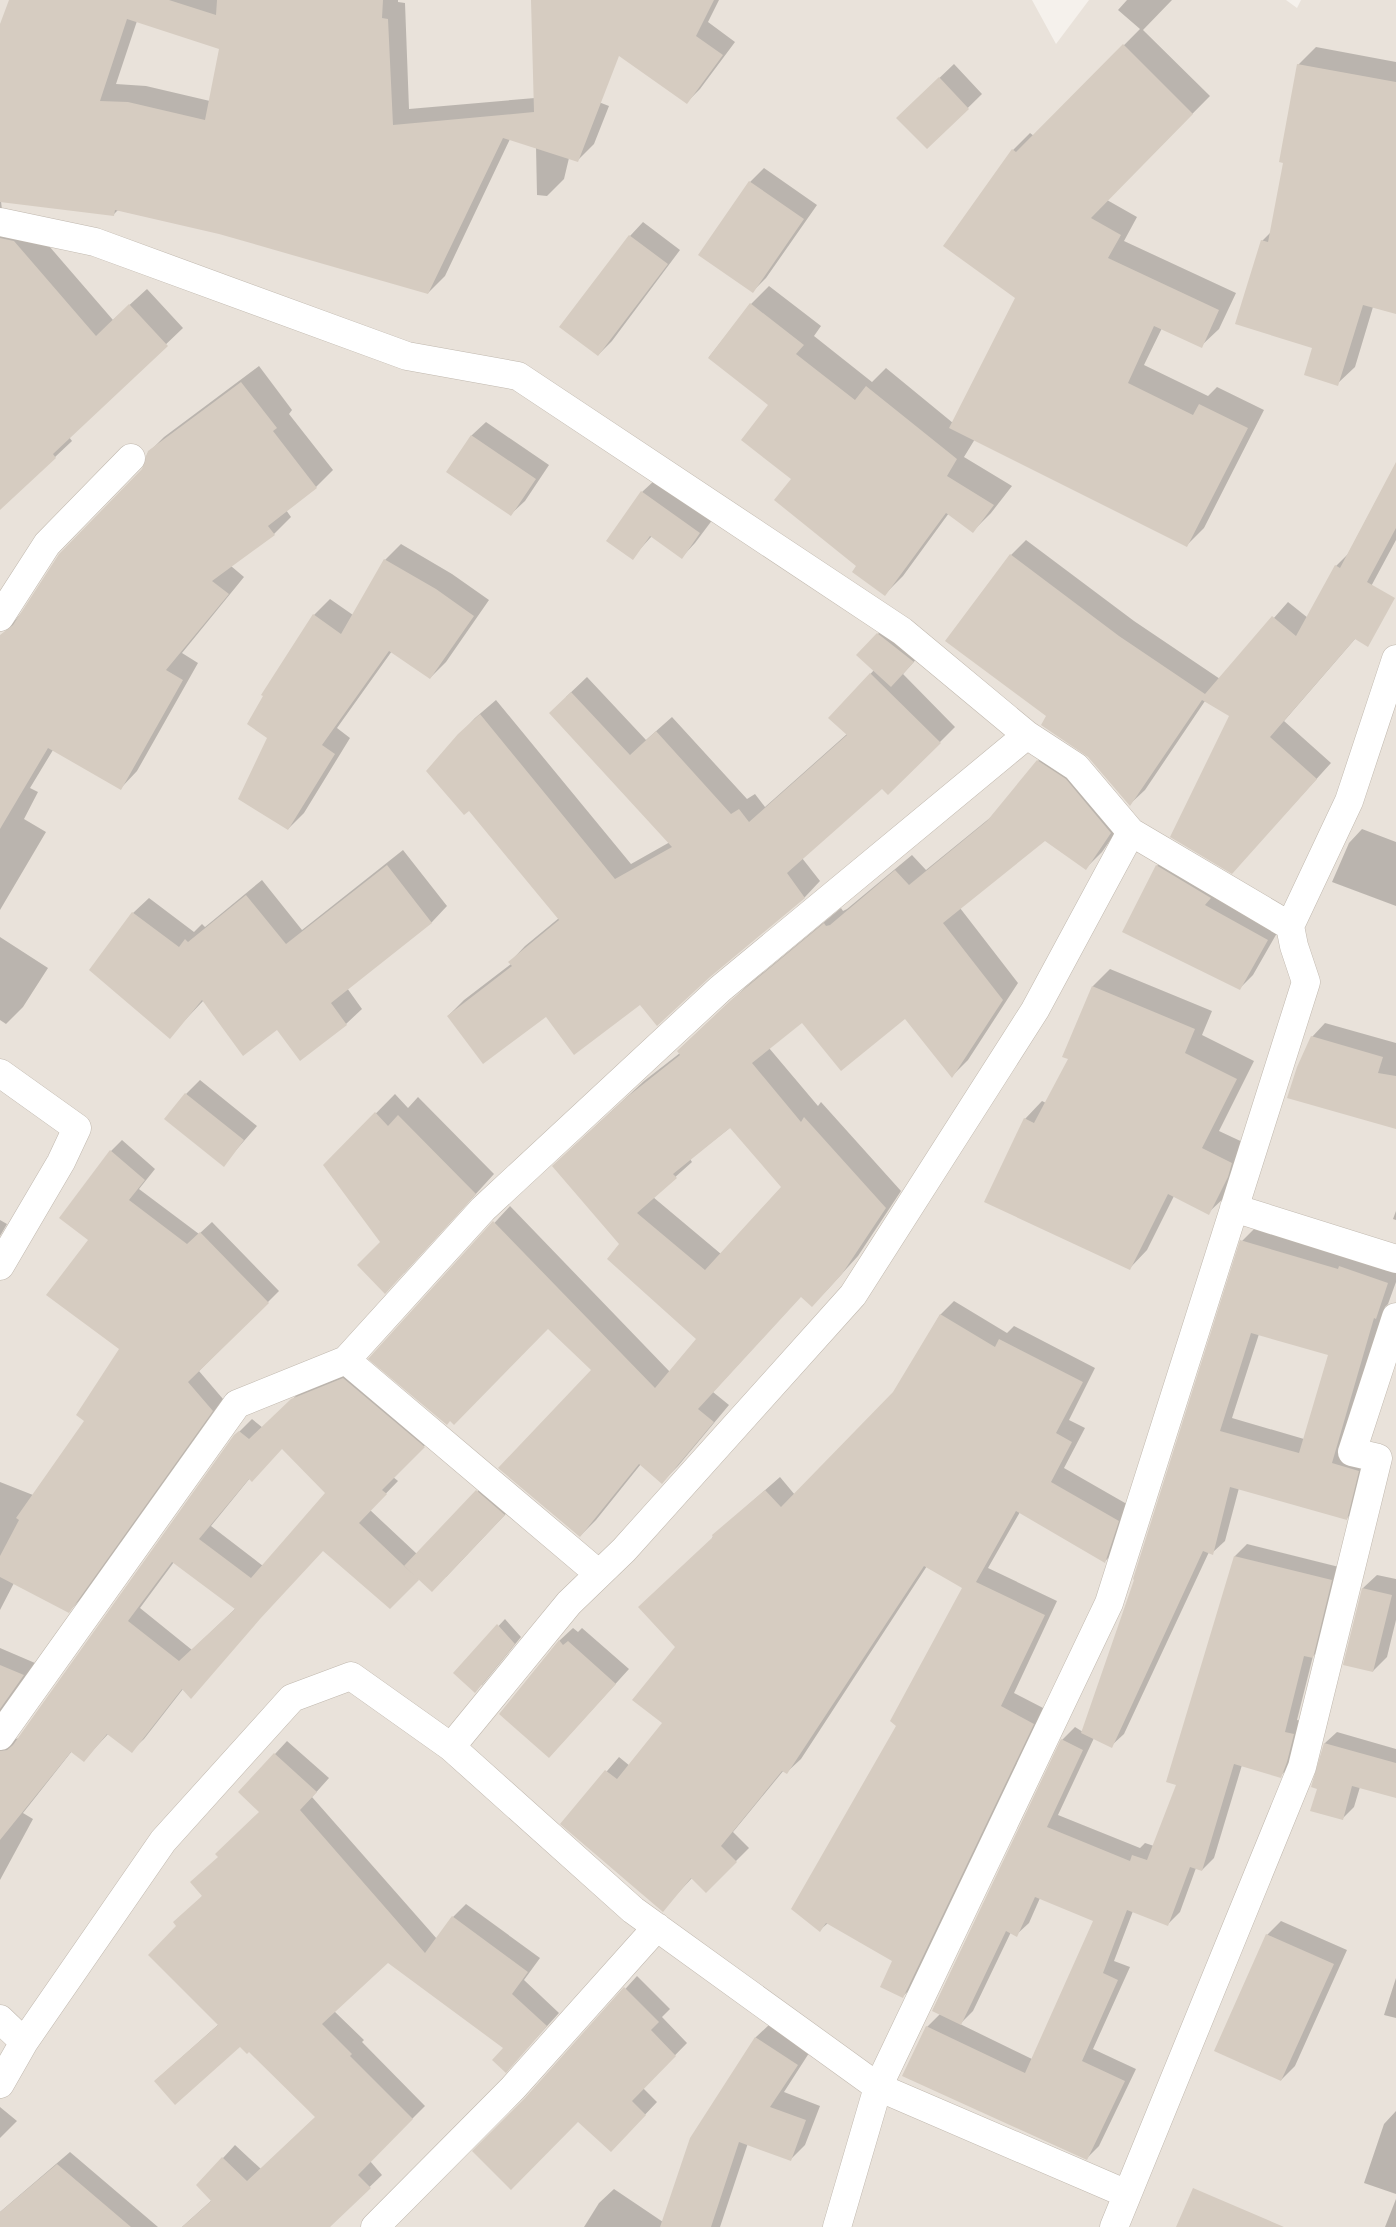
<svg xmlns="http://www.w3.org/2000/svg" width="1396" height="2227" font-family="Arial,sans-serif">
	<rect width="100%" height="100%" fill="#f5f1ec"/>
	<path fill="#e9e2da" d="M0,0H1032L1056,44L1089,0H1286L1297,8L1301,0H1396V2227H0Z"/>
	<path fill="#0003" fill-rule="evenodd" d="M11,0H398V2L405,3L409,109L535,98L532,0H605L583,96L609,106L594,144L577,161L569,158L564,179L547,196L537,195L536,147L510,139L445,276L428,293L219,233L118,210L113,215L1,201L2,210L30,224L113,320L147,289L183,328L69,437L72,441L0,509V27ZM137,21L220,48L210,101L146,86L116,84Z
		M633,0H719L708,22L735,42L700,89L687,102Z
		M1127,0H1172L1143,30L1210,96L1107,200L1137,217L1124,241L1236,293L1219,329L1201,346L1162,328L1144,365L1208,396L1217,387L1264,410L1204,528L1187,545L975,439L964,457L1012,486L991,513L973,531L949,513L903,576L885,594L857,566L793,479L770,405L709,357L751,304L769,286L821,326L814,336L872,382L886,368L953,423L1016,298L1013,150L1030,133L1034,136L1140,29L1118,10Z
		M1316,47L1396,62V313L1373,307L1355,367L1337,384L1314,347L1262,241L1271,232L1285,162L1298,65Z
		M954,64L982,94L927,148L912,104Z
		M764,168L817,205L766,278L753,291L750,182Z
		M643,222L680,250L612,341L598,355L630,236Z
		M259,366L292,410L289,414L333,470L316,487L286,510L291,517L274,534L231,566L244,577L182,653L198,663L137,771L121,788L53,750L30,788L38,792L24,819L46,832L0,910V638L143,470L147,454L164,437Z
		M486,422L549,465L525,501L511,514L448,471L472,435Z
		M1396,464V540L1354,618L1387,602L1284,721L1331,763L1232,872L1231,716L1205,701L1145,790L1130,804L1089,756L1047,716L1011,555L1026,540L1134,621L1220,679L1288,602L1308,618L1336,566L1348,554Z
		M656,479L713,519L695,543L682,557L652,536L632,558L642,492Z
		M401,544L452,574L489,600L446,662L430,678L392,651L337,728L350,738L304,813L288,829L269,738L314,615L330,599L353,615L385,560Z
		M891,620L927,647L903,674L955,727L888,794L882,787L802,858L820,881L805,897L709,976L640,1003L546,1015L448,1016L464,1000L511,964L510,962L525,946L559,918L459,735L475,718L496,700L631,864L670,842L566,697L587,677L646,740L672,717L747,799L755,794L765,807L847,734L830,718L874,670L878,634Z
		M1054,745L1127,816L1102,852L1086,868L1045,839L960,908L1018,983L968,1060L952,1076L906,1017L802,1021L769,1048L818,1106L821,1102L901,1191L858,1256L828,1289L812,1305L801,1296L713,1392L729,1405L678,1466L662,1482L641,1464L596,1520L580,1536L593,1370L548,1327L370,1358L510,1206L670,1372L698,1339L621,1244L570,1150L644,1081L680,1053L678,1051L748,985L841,908L843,911L847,909L912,855L926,870L996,813L1038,761ZM731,1127L782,1187L721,1254L653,1197L692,1162L690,1159Z
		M1362,829L1396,842V906L1332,882L1349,843Z
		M403,850L447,906L432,922L347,988L362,1009L346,1024L277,1028L204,1000L169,1037L133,913L149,898L194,932L202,924L205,927L262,880L302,930Z
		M1170,852L1281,926L1253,975L1239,989L1157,866Z
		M0,937L48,968L23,1007L6,1024L0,1020Z
		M1110,969L1212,1011L1202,1035L1254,1061L1219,1131L1249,1145L1226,1196L1208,1213L1174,1196L1147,1250L1130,1268L1025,1119L1042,1101L1046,1103L1069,1059L1093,986Z
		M1325,1023L1396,1043V1128L1312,1037Z
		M200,1080L257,1126L223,1165L186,1094Z
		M395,1094L408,1108L418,1097L494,1174L404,1273L325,1165Z
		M122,1140L155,1169L139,1189L199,1234L212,1222L279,1291L199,1371L223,1399L80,1600L69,1611L14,1583L0,1610V1482L33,1495L86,1420L121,1348L90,1240L111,1151Z
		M1396,1211V1220L1393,1219Z
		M0,1220L7,1224L0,1236Z
		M1255,1228L1396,1269V1282L1388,1304L1385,1307L1344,1450L1371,1458L1359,1506L1346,1519L1239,1488L1225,1541L1212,1553L1209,1552L1124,1734L1111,1746L1094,1738L1058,1815L1140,1848L1145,1843L1154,1846L1177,1785L1235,1556L1247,1544L1343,1568L1325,1645L1313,1656L1297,1720L1305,1722L1293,1764L1280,1776L1242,1765L1214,1858L1202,1870L1196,1868L1180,1912L1168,1924L1133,1911L1114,1961L1130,1967L1093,2049L1136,2069L1099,2146L1087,2158L927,2027L940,2014L933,2010L1062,1740L1075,1727L1083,1732L1136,1579L1242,1241ZM1259,1334L1329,1354L1304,1439L1232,1418ZM1040,1898L1095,1920L1032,2059L960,2024L973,2011L1011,1932L1016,1935L1029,1923Z
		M954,1301L1007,1333L1014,1326L1095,1368L1069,1420L1085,1428L1064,1468L1132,1507L1119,1548L1105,1561L1020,1512L988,1568L1057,1601L1014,1693L1047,1710L917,1983L903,1996L894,1960L828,1923L820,1930L897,1725L964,1588L927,1566L801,1759L787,1772L784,1770L733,1832L749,1848L706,1891L693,1877L662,1910L562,1824L619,1757L630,1766L664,1723L676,1647L713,1536L780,1477L795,1495L894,1393L940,1315Z
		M356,1366L436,1434L393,1477L398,1481L370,1510L417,1554L491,1478L518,1501L446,1577L419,1578L390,1607L323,1549L183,1689L144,1739L131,1751L109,1733L84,1760L72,1751L23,1813L33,1819L0,1880V1733L12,1740L19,1738L235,1436L252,1419L263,1428L305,1387ZM282,1448L327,1493L263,1566L211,1526L250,1478ZM174,1562L236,1608L192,1650L140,1608Z
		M1377,1575L1396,1579V1620L1387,1657L1373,1671L1345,1664L1363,1588Z
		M505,1619L521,1637L482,1685L455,1673Z
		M573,1628L578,1632L582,1628L629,1669L549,1757L559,1641Z
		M0,1648L35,1663L0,1712Z
		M1337,1732L1396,1749V1797L1360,1787L1354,1807L1342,1819L1318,1788L1312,1786L1325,1743Z
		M287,1741L329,1778L312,1797L437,1939L453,1917L466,1904L540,1958L524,1980L559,2013L518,2058L388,1961L334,2011L364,2040L362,2042L425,2106L370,2161L382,2175L328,2227H182L212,2200L223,2158L235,2145L261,2169L317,2116L249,2050L240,2045L155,2081L219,2024L178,1926L203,1895L219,1856L261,1811L275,1754Z
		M1281,1921L1347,1950L1295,2066L1281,2080L1267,1935Z
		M637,1976L670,2009L662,2017L687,2043L643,2088L657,2102L623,2138L526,2099Z
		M1396,1978V2018L1384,2015Z
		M771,2023L811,2050L784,2092L820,2106L805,2145L791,2159L748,2143L720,2227H584L599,2203L614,2189L663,2222L691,2139L756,2037Z
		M0,2107L17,2121L0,2138Z
		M1396,2111V2194L1364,2183L1384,2124Z
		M70,2152L158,2227H0V2212Z
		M1396,2199V2227H1385Z"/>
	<path fill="#d6ccc1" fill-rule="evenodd" d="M9,0H169L216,15L217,0H383L382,18L388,19L393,125L534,112L531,0H714L696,36L723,55L687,104L619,56L578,162L503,138L428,294L219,234L115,210L114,216L0,202V24ZM127,19L219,49L205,120L128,102L100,101Z
		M1123,44L1193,114L1091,218L1121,235L1108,258L1219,310L1202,348L1154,326L1128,383L1193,415L1199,404L1248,428L1187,547L949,428L1015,298L943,246L1012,149L1016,152Z
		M1297,64L1396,82V314L1363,305L1338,386L1304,375L1312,348L1235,324L1261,240L1268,242L1283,163L1279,162Z
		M939,77L969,109L927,149L896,118Z
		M749,181L804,219L753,293L698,255Z
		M629,235L668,264L598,356L559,327Z
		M0,238L14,241L96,336L129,304L168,346L53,454L56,458L0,510Z
		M750,303L804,345L796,354L855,400L866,386L957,459L947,476L994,505L973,533L946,513L885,596L852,572L856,566L774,500L791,479L741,440L768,405L708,358Z
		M241,382L277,428L273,431L317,488L268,526L275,535L212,581L229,594L166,670L183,680L121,790L48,748L0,829V635L13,625L59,554L142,469L148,451Z
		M471,435L536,479L511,516L446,472Z
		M1396,462V528L1367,582L1395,598L1368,647L1355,639L1270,737L1317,779L1232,874L1170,837L1229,716L1202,700L1130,806L1088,757L1041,725L1046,716L945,641L1010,554L1119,636L1205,694L1272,616L1296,636L1335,565L1340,568Z
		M641,491L700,533L682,559L650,536L633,560L606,541Z
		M384,559L436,589L474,616L430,679L389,651L322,745L335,754L288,830L238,799L267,738L247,724L263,696L261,695L313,614L341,634Z
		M877,633L914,662L891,687L856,655Z
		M870,673L941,743L888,795L882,789L787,873L805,898L710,977L657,1026L640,1005L574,1055L546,1017L483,1064L447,1016L512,966L508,962L559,920L469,811L464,815L426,771L458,734L480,714L615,879L672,847L549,713L571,692L630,755L656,731L731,814L739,809L749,822L847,735L828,718Z
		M1037,760L1066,779L1111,833L1086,870L1045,841L943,923L1003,1000L952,1078L905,1019L841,1071L802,1023L752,1063L801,1122L804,1117L886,1208L842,1274L812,1307L801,1297L698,1409L714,1422L662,1484L639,1464L580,1537L498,1468L591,1370L548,1329L454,1425L450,1421L447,1425L368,1359L493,1221L655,1388L696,1339L607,1259L619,1244L552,1166L627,1097L680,1055L677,1051L730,1001L824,923L826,926L830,925L895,870L909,885L987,821ZM730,1128L781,1187L705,1270L637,1213L677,1178L673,1174Z
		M387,865L432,923L331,1003L347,1025L300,1061L277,1030L243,1056L202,1000L170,1039L89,970L132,912L179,947L185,939L188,942L246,895L286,944Z
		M1156,865L1211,898L1205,905L1268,940L1240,990L1122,932Z
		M1092,986L1195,1029L1185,1053L1237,1079L1202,1148L1232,1163L1228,1177L1209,1215L1168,1194L1130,1270L984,1202L1024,1118L1034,1123L1068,1059L1062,1057Z
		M1311,1036L1383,1057L1378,1073L1396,1076V1129L1287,1098L1297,1067Z
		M185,1093L244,1140L224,1167L164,1119Z
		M375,1112L388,1126L398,1115L476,1194L385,1294L357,1265L380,1242L323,1165Z
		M110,1150L145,1180L129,1200L187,1244L200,1232L269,1303L188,1382L213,1411L69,1613L0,1577V1556L19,1520L16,1518L84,1421L76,1415L119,1349L46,1295L88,1240L59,1218Z
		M1240,1240L1338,1269L1339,1266L1388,1283L1376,1319L1374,1318L1332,1463L1359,1471L1347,1520L1230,1487L1213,1555L1203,1551L1112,1748L1081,1733L1134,1580L1133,1579ZM1251,1333L1328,1355L1299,1453L1220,1431Z
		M940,1314L995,1347L999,1339L1083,1382L1056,1433L1072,1442L1051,1482L1119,1521L1105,1563L1016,1511L976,1582L1045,1615L1001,1706L1034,1724L903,1998L880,1987L892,1961L826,1923L820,1932L791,1909L896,1726L890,1721L962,1588L924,1566L787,1774L782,1771L721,1846L737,1862L706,1893L691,1878L663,1912L560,1824L605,1770L617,1779L662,1723L632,1700L675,1647L638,1607L713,1537L712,1535L765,1490L781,1507L893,1392Z
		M343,1378L425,1447L382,1490L387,1494L359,1523L419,1580L390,1609L323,1551L260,1619L191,1699L182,1689L132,1753L107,1734L84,1762L71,1752L0,1840V1751L7,1750L13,1745L234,1435L239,1431L249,1439L291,1399ZM282,1449L325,1493L251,1578L199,1539L249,1479L252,1482ZM172,1562L235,1609L179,1661L128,1621Z
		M476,1490L505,1515L432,1592L404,1566Z
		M1234,1556L1332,1580L1313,1658L1304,1656L1285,1732L1294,1734L1287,1762L1281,1778L1234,1764L1202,1871L1190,1867L1168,1926L1127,1910L1103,1973L1118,1980L1082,2061L1125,2081L1087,2160L902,2076L926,2026L1025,2073L1093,1921L1035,1897L1017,1937L1006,1931L961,2025L932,2011L1061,1739L1083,1750L1047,1827L1130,1861L1132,1855L1147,1860L1176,1785L1166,1782Z
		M1362,1588L1392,1595L1373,1672L1343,1665Z
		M497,1624L515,1644L475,1693L453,1673Z
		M559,1640L563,1645L568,1641L616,1684L549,1758L499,1714Z
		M0,1665L24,1675L0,1709Z
		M1324,1743L1396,1763V1798L1352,1786L1343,1820L1310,1811L1317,1789L1311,1787Z
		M274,1753L317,1792L300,1810L425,1953L452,1916L528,1972L512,1994L547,2026L506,2073L492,2060L503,2048L388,1963L322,2024L352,2054L350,2056L413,2119L358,2175L371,2188L330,2227H182L211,2201L196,2185L222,2157L247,2181L315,2117L249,2052L247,2054L240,2047L175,2105L154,2081L218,2025L148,1955L176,1926L173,1922L202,1896L190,1882L218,1857L215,1854L259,1812L238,1792Z
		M1266,1934L1334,1964L1281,2081L1214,2051Z
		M624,1987L659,2022L651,2030L676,2056L632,2101L646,2115L611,2152L578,2122L511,2190L472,2151L525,2098Z
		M755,2037L798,2065L770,2107L806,2120L791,2161L739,2142L711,2227H660L690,2138Z
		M57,2164L131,2227H0V2212Z
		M1193,2188L1284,2227H1176Z"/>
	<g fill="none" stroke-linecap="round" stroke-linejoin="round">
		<defs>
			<path id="minor" d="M0,222L95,242L407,356L518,376L902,631L1027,735L1076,767L1131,832L1290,926
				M0,617L47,544L131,458
				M0,1073L77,1128L61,1162L0,1266
				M1234,1208L1396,1259
				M346,1360L599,1574
				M0,1736L237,1404L346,1360L483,1209L720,989L1027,735
				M451,1747L569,1603L624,1550L853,1295L1035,1010L1131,832
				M0,2019L24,2042
				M0,2084L24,2042L163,1841L292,1698L351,1676L451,1747L633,1910L878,2087L1127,2194
				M375,2227L513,2088L657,1927
				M837,2227L878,2087L1109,1603L1306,982L1294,946L1290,926L1349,801L1396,659
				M1114,2227L1302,1767L1378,1458L1352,1452L1396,1317"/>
		</defs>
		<use href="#minor" stroke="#c0b8ae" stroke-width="29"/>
		<use href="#minor" stroke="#fff" stroke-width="28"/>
	</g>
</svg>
